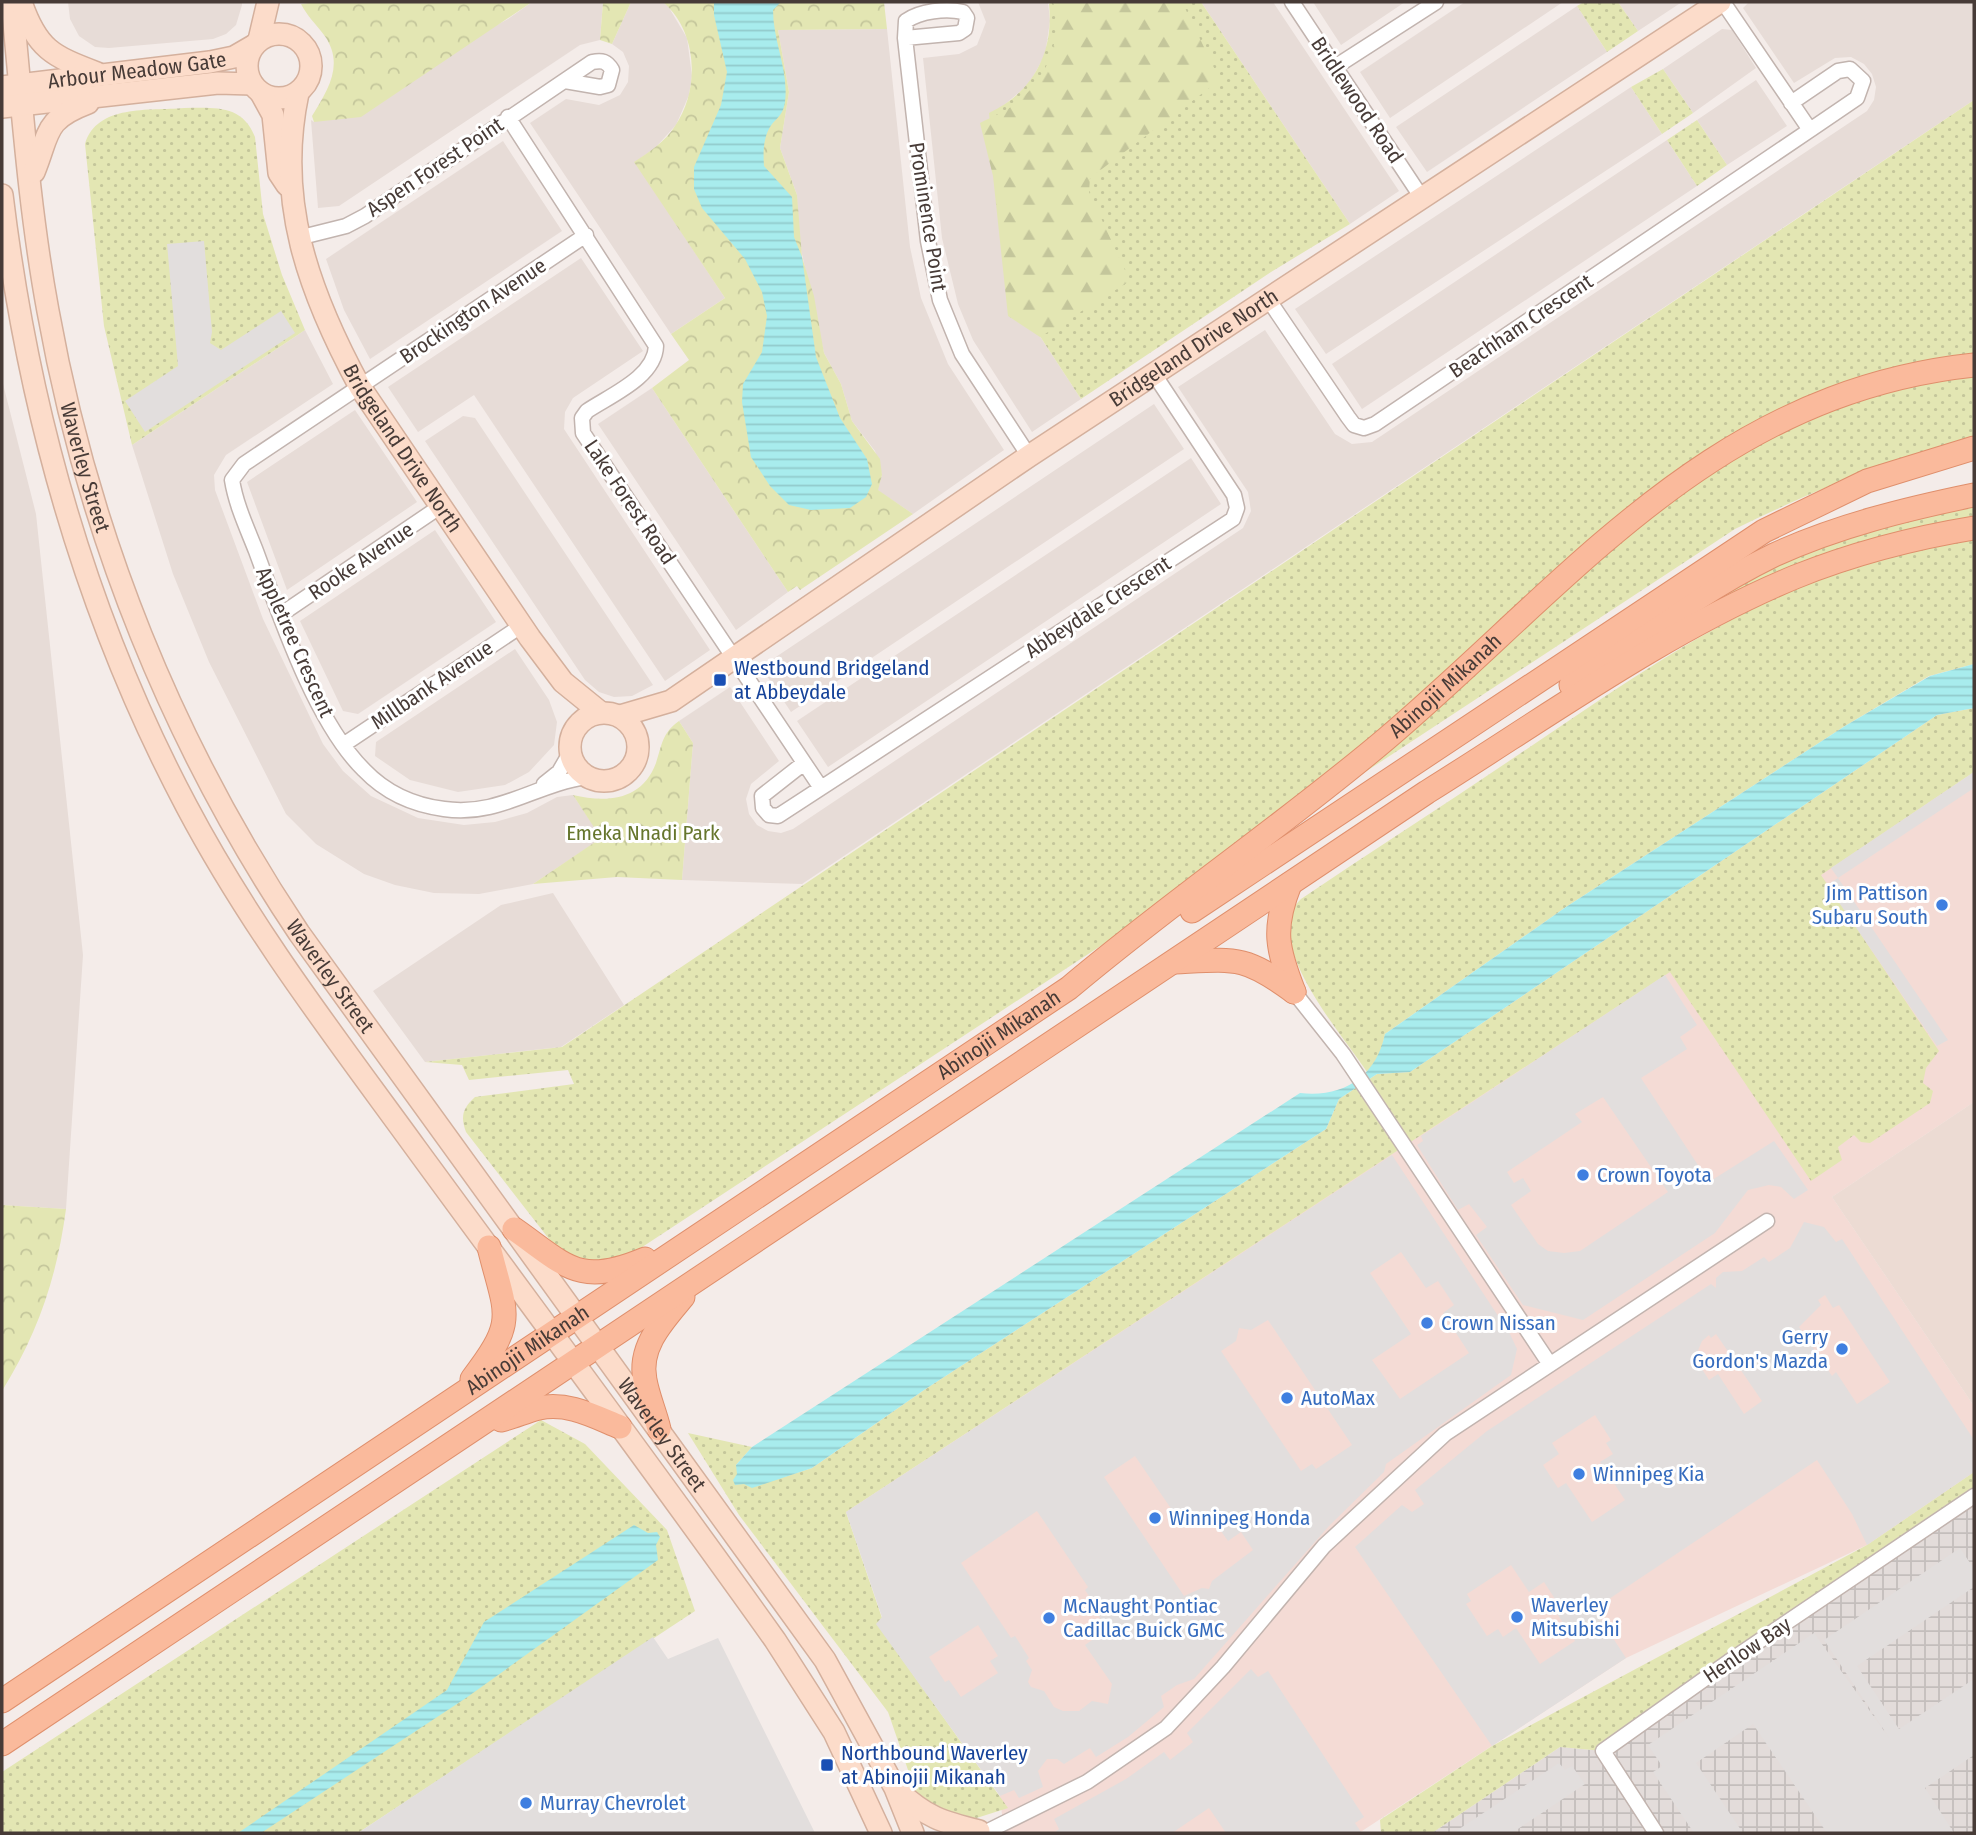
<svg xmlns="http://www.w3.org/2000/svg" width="1976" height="1835" font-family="'Fira Sans Condensed',sans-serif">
	<defs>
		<pattern id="industrial-grid" width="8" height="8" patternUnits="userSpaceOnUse" patternTransform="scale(1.75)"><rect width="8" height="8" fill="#e3dcda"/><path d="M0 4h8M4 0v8" fill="none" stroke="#c4bebc"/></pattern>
		<pattern id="grass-dots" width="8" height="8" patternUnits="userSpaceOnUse" patternTransform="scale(1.75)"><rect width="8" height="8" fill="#e3e6b3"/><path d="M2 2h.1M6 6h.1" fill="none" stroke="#c4c69b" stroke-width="1.8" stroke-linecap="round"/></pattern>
		<pattern id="forest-firs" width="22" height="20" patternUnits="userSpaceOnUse" patternTransform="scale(1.75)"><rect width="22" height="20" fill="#e3e6b3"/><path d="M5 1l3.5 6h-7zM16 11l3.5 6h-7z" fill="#c4c69b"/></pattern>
		<pattern id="park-crowns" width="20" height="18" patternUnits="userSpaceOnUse" patternTransform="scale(1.75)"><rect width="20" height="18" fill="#e3e6b3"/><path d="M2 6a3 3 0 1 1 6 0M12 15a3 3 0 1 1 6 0" fill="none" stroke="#c4c69b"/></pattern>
		<pattern id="water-rules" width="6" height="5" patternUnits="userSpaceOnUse" patternTransform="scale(1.75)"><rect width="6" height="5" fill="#a8eced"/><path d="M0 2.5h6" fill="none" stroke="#92cbcc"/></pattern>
	</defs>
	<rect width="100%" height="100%" fill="#f4ece9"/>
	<path fill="#e7dcd7" d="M68,2H242V5L236,25L226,34L213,39L109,48L95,47L79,36L70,19Z
		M532,2H603L600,40L580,45L339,206L318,208L311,120L314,122L508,19Z
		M631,2H663L668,6L687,38L692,76L689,95L676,125L655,148L635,162L725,298L671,334L530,123L566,99L599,105L620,95L628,82L629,66L623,52L612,44Z
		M978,2H1048L1050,21L1045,55L1029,84L1003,106L1028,318L1081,399L1032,432L973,340L958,304L942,238L923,58L959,54L977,45L986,22Z
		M1201,2H1273L1399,191L1350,224Z
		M1313,2H1405L1341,45Z
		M1465,2H1563L1390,118L1360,72Z
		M1618,2H1682L1638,31Z
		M1749,2H1974V100L802,884L682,880L693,743L679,721L730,687L779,761L751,784L746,799L749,814L757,825L768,831L781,833L793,829L1243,528L1251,511L1248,492L1178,387L1265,330L1335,434L1352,444L1372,442L1867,111L1874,100L1876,87L1872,74L1864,64L1851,57L1835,58L1794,83L1743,8Z
		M1577,6L1607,52L1427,172L1396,127Z
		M887,29L910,247L921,298L948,364L1004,450L913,514L877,490L882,475L875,451L852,421L841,384L824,353L798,236L797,195L780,148L789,92L778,30Z
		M1722,29L1732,30L1756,68L1693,113L1663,69Z
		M1756,80L1787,126L1727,165L1697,120Z
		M1631,87L1662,134L1326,354L1295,309Z
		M1667,140L1697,186L1362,409L1332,364Z
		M503,141L562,231L370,359L344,310L326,259Z
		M581,258L643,351L573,398L565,412L564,429L710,650L665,681L474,395L418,432L388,387Z
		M305,330L333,384L226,455L214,475L215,490L263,619L323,744L343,771L371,796L418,818L464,825L495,822L527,813L557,797L573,795L602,838L533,884L479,894L434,893L395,885L364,874L316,844L286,814L209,662L173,574L132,445Z
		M2,380L36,514L83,955L66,1209L2,1205Z
		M652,388L788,592L736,630L598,424Z
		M1154,404L1184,449L791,712L761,667Z
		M355,410L417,502L287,590L247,482Z
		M463,416L475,418L653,685L632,696L614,697L599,692L585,680L425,441Z
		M1191,458L1221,504L828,767L797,721Z
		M435,530L496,622L358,714L343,711L300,621Z
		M515,649L549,700L557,722L554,745L529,772L505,785L458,792L410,780L375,756L376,742Z
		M553,893L624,1005L561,1047L425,1062L373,991L501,905Z"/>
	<path fill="#f4dbd5" d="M1974,772V1102L1832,1197L1974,1406V1472L1867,1545L1626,1658L1359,1833H1004L1000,1796L846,1512Z"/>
	<path fill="url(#industrial-grid)" d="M1974,1496V1833H1432L1560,1747L1603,1751Z"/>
	<path fill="#ecdbd3" d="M1974,1102V1406L1832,1197Z"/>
	<path fill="url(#grass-dots)" d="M1053,2H1201L1350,224L1271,272L1081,399L1028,318L1002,235L989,113C1033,92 1054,53 1049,4Z
		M1584,2H1618L1638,31L1607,52L1577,6Z
		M1663,69L1693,113L1662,134L1631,87Z
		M1974,100V440C1890,458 1813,491 1735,529L624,1259L588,1264L556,1248L466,1132C460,1116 463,1108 475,1097L574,1084L568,1070L469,1080L462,1065L425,1062L562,1047Z
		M184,108C214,108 242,104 255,137L263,214L282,275L305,330L132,445L104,326L85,144C97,104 149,111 184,108Z
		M1697,120L1727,165L1697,186L1667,140Z
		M1974,504V521L1651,639L1695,607L1838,535Z
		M1974,538V664L1929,676L1845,726L1566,907L1385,1034C1382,1048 1379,1063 1367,1072C1343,1035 1258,940 1301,899C1370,852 1440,808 1509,761C1599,701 1687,637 1786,593C1846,566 1910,551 1974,538Z
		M1974,708V772L1821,875L1939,1051L1926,1068L1923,1083L1933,1091L1930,1103L1870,1143L1861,1142L1854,1135L1838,1147L1842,1160L1811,1181L1670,972L846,1512L882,1618L877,1624L1008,1808L964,1822L917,1796L888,1712L739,1515L688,1433L752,1447L736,1465L784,1477L812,1468L924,1390L1326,1129L1339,1099L1377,1074L1410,1072L1937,715Z
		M541,1420L585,1444L667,1530L695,1611L358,1833H2V1772Z
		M1974,1472V1496L1603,1751L1560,1747L1432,1833H1381L1380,1820L1492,1746L1867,1545Z"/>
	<path fill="url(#forest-firs)" d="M1053,2H1182L1220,80L1090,178L1089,192L1130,281L1040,337L1008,316L993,176L980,123C991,117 1005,112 1015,104C1046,80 1064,40 1053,2Z"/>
	<path fill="url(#park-crowns)" d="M317,2H532L361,117L314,122L312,116C328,90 345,64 324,35C316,24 307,16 301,4Z
		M603,2H631L612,44L600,40Z
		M663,2H884L887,29L778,30L789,92L780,148L797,195L802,257L814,296L824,353L841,384L852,421L880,459L882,475L878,490L913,514L800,590L797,586L788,592L652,388L689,360L671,334L725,298L634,162C649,152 665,142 675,126C700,90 698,32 663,2Z
		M679,721L693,743L682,880L617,877L533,884L601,838L573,795C606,803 642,801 656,763C662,745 662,733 679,721Z
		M2,1205L66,1209C57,1277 38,1333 2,1391Z"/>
	<path fill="#e2dedd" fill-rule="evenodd" d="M204,241L212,332L210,343L221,350L281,311L295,333L145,432L125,401L178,366L167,244Z
		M1974,772V788L1838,878L1948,1040L1937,1046L1827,885L1838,878L1831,868Z
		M1665,975L1697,1025L1680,1037L1687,1049L1641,1078L1709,1182L1774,1141L1808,1190L1794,1199L1781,1187L1769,1185L1748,1190L1715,1233L1583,1320L1523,1305L1476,1235L1487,1227L1469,1204L1458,1210L1417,1145L1423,1141L1421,1136ZM1603,1097L1668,1192L1580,1251L1564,1253L1548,1251L1538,1244L1511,1205L1531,1191L1523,1178L1514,1183L1507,1172L1582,1122L1575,1114Z
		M1392,1155L1510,1334L1517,1349L1511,1375L1386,1464L1384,1472L1329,1526L1194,1679L1177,1685L1161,1696L1164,1707L1128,1737L1096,1757L1090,1748L1064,1764L1057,1759H1047L1038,1771L1043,1787L1019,1798L1014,1790L1000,1796L876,1624L882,1617L846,1512ZM1401,1252L1426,1288L1438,1281L1454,1305L1443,1313L1469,1353L1400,1399L1372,1360L1411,1334L1370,1273ZM1268,1320L1352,1445L1316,1469L1312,1464L1301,1471L1221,1351L1236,1341L1239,1328L1251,1330ZM1135,1456L1183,1526L1206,1510L1228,1541L1241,1532L1253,1550L1212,1581L1209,1589L1202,1588L1184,1596L1104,1477ZM1037,1511L1088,1587L1085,1590L1093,1602L1092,1607L1108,1629L1085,1645L1112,1684L1108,1704L1092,1701L1079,1711H1063L1054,1707L1044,1691L1031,1687L1028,1682L1032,1670L1026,1661L1029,1658L1015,1636L1011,1638L961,1563ZM978,1625L998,1656L990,1661L998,1673L961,1697L949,1680L945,1682L929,1657Z
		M1804,1222L1824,1227L1836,1242L1842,1239L1974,1440V1472L1867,1545L1852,1514L1817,1460L1594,1609L1626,1658L1492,1746L1355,1547L1402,1505L1412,1512L1424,1504L1415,1490L1487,1431L1711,1284L1716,1288V1278L1723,1272L1742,1271L1764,1257L1769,1262L1790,1248ZM1825,1295L1833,1308L1839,1305L1890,1382L1857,1404L1836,1372L1832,1376L1799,1327L1821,1305L1818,1300ZM1716,1334L1762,1401L1744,1414L1718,1374L1709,1380L1702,1369V1357L1694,1360L1702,1341L1709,1335L1711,1338ZM1595,1415L1611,1440L1606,1443L1613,1454L1600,1462L1625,1500L1592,1522L1566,1483L1558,1488L1543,1465L1559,1454L1552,1443ZM1511,1565L1529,1592L1544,1582L1557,1602L1552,1606L1575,1641L1540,1664L1516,1628L1503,1637L1498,1629L1487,1636L1466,1604L1471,1601L1467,1594Z
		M1960,1548L1974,1569V1587L1857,1666L1899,1729L1974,1679V1755L1925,1788L1954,1833H1827L1753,1724L1696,1763L1743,1833H1694L1653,1772L1662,1766L1648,1745L1814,1633L1892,1742L1824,1640Z
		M653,1637L668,1659L718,1638L815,1833H358Z
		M1251,1669L1258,1677L1268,1671L1364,1817L1355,1823L1361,1832L1226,1833L1209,1808L1172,1833H1054L1059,1829L1054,1819L1126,1779L1164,1752L1170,1760L1193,1742L1187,1733Z
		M1559,1763L1565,1770L1572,1766L1585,1784L1512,1833H1453Z"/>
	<path fill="url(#water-rules)" d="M714,2H781L773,10C773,42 789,70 785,102C783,114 779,116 772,124C763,136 763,153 764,166L792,197L794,237L802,257L816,357L840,418L867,459L872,484L866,497L850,508L811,510L789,505L770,486L751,457L742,402L743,384L762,352L767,316L762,292L745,259L702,208L694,189V167L721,105L727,72L714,15Z
		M1974,664V708L1937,715L1410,1072L1377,1074L1339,1099L1326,1129L924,1390L812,1468L752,1488L744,1484L735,1485L733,1480L737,1474L736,1465L752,1447L1300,1093C1343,1098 1376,1077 1385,1034L1566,907L1845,726L1930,676Z
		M634,1525L648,1533L657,1532L660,1537L656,1545L658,1560L466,1698L261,1833H238L447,1690L484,1622Z"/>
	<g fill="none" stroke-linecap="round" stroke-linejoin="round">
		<defs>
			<path id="street" d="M1292,2L1422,198
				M905,38L959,33L965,29L967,18L963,12C946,8 920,11 906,21L905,38L928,241L940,300L962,354L1029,456
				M1335,67L1436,2
				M1791,103L1838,71L1850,69L1863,81L1857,98L1810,130
				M508,117L656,346C655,377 611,395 587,411L582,418L583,433L821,788L1233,519L1237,508L1234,495L1154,374
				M586,235L244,464L232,480C236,505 247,528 256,551C280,616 315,722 364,770C385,792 413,805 444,809C499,817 535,784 587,777
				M298,238L346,226L365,216L592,62C602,60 607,61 612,70L608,85L600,87L565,81
				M1268,299L1348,417L1354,425L1364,428L1375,424L1810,130L1723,2
				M280,615L441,506
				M343,745L521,626
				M804,763L762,796L763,808L769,815L778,816L821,788
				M544,784L559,772L570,753
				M1294,992L1343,1054L1549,1363
				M973,1833L988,1831L1087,1782L1166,1728L1223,1667L1324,1546L1445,1434L1767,1221
				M1656,1833L1603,1751L1734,1658L1974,1496"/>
			<g id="secondary">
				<path id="s1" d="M12,2C22,105 29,209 48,311C88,534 173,745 299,933L825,1660L895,1788L913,1833"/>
				<path d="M21,2C37,49 52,56 97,73"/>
				<circle cx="279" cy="66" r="32"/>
				<path d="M259,40L268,2"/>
				<path id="s2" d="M2,87L210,62L234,57L253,46"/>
				<path d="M261,93L273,115L279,173L287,185"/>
				<path id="s3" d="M298,93C275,201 309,293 360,387L530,638L563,682L600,712"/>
				<path d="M2,107L218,83L252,84"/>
				<path d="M34,172C50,133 43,120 88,103"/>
				<path d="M2,195C28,410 85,615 187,807C251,928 335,1037 415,1147C535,1311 657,1474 775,1640L834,1732L881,1833"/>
				<circle cx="604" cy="747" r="34"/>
				<path id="s4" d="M620,716L671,701L1029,456L1720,2"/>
				<path d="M898,1791C926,1817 942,1822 979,1831"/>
			</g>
			<g id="primary">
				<path d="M1571,685C1637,640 1702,590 1774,555C1837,526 1906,509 1974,495"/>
				<path d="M1290,884C1272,929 1277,949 1294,992"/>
				<path d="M1192,911L1764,531L1867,481L1974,448"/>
				<path d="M1175,962C1235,959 1244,955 1294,992"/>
				<path d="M514,1229C567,1266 578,1287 645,1259"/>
				<path d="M472,1379C518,1319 506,1316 489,1247"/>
				<path d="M501,1420C514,1417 526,1411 539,1408C568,1402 593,1416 620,1427"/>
				<path d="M659,1429C655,1412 648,1397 645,1380C638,1347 663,1321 683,1297"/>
				<path id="s5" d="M2,1701L1069,988C1172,901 1283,826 1386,739C1573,580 1712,393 1974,365"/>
				<path d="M2,1744L1427,792C1544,719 1667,630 1795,577C1852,554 1913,538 1974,528"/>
			</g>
		</defs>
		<use href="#street" stroke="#c2b4af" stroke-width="17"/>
		<use href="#secondary" stroke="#d4b09d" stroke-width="24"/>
		<use href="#primary" stroke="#df8f6c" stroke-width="25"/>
		<use href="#street" stroke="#fff" stroke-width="14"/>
		<use href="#secondary" stroke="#fcdcca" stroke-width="21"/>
		<use href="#primary" stroke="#faba9c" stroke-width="23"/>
	</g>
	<g fill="#1a4fb4" stroke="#fff" stroke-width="2.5">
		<rect x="713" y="673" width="14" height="14" rx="3.5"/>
		<rect x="820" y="1758" width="14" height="14" rx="3.5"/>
	</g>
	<g fill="#3f7fe0" stroke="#fff" stroke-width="2.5">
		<circle cx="1942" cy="905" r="7"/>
		<circle cx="1583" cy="1175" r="7"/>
		<circle cx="1427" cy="1323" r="7"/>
		<circle cx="1842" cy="1349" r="7"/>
		<circle cx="1287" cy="1398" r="7"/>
		<circle cx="1579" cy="1474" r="7"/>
		<circle cx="1155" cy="1518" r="7"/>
		<circle cx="1517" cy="1617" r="7"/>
		<circle cx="1049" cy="1618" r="7"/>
		<circle cx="526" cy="1803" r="7"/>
	</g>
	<g text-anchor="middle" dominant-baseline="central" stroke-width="6" stroke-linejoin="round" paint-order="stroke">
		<g font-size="21" fill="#473b37" stroke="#fff">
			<text stroke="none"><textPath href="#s2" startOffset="136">Arbour Meadow Gate</textPath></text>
			<text transform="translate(1357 100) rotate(56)">Bridlewood Road</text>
			<text transform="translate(435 167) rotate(-34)">Aspen Forest Point</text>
			<text transform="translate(928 217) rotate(81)">Prominence Point</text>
			<text transform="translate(473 311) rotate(-34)">Brockington Avenue</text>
			<text transform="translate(1521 326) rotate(-34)">Beachham Crescent</text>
			<text stroke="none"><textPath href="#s4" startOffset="684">Bridgeland Drive North</textPath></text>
			<text stroke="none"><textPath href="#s3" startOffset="382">Bridgeland Drive North</textPath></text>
			<text stroke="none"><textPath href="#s1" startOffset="472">Waverley Street</textPath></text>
			<text transform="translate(630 502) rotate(56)">Lake Forest Road</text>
			<text transform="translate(361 561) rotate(-34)">Rooke Avenue</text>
			<text transform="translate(1098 607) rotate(-33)">Abbeydale Crescent</text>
			<text transform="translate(295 642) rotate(66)">Appletree Crescent</text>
			<text transform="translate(432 685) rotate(-34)">Millbank Avenue</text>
			<text stroke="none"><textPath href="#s5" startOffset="1766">Abinojii Mikanah</textPath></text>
			<text stroke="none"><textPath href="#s1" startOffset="1040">Waverley Street</textPath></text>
			<text stroke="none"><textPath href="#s5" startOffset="1199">Abinojii Mikanah</textPath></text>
			<text stroke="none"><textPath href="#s5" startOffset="632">Abinojii Mikanah</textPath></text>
			<text stroke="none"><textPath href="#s1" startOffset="1606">Waverley Street</textPath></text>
			<text transform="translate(1747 1650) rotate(-34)">Henlow Bay</text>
		</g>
		<g font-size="21" fill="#164399" stroke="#fff" text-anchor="start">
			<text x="734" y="668">Westbound Bridgeland<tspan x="734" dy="24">at Abbeydale</tspan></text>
			<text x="841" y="1753">Northbound Waverley<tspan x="841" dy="24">at Abinojii Mikanah</tspan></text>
		</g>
		<g font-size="21" fill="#66762d" stroke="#fff">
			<text x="643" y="833">Emeka Nnadi Park</text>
		</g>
		<g font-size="21" fill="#366cbe" stroke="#fff" text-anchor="start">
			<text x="1928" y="893" text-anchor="end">Jim Pattison<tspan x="1928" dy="24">Subaru South</tspan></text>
			<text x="1597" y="1175">Crown Toyota</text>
			<text x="1441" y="1323">Crown Nissan</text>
			<text x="1828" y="1337" text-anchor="end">Gerry<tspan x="1828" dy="24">Gordon's Mazda</tspan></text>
			<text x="1301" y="1398">AutoMax</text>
			<text x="1593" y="1474">Winnipeg Kia</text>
			<text x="1169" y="1518">Winnipeg Honda</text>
			<text x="1531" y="1605">Waverley<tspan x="1531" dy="24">Mitsubishi</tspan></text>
			<text x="1063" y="1606">McNaught Pontiac<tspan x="1063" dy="24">Cadillac Buick GMC</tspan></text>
			<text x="540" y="1803">Murray Chevrolet</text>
		</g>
	</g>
	<rect width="1976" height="1835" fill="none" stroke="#473b37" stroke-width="7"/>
</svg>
